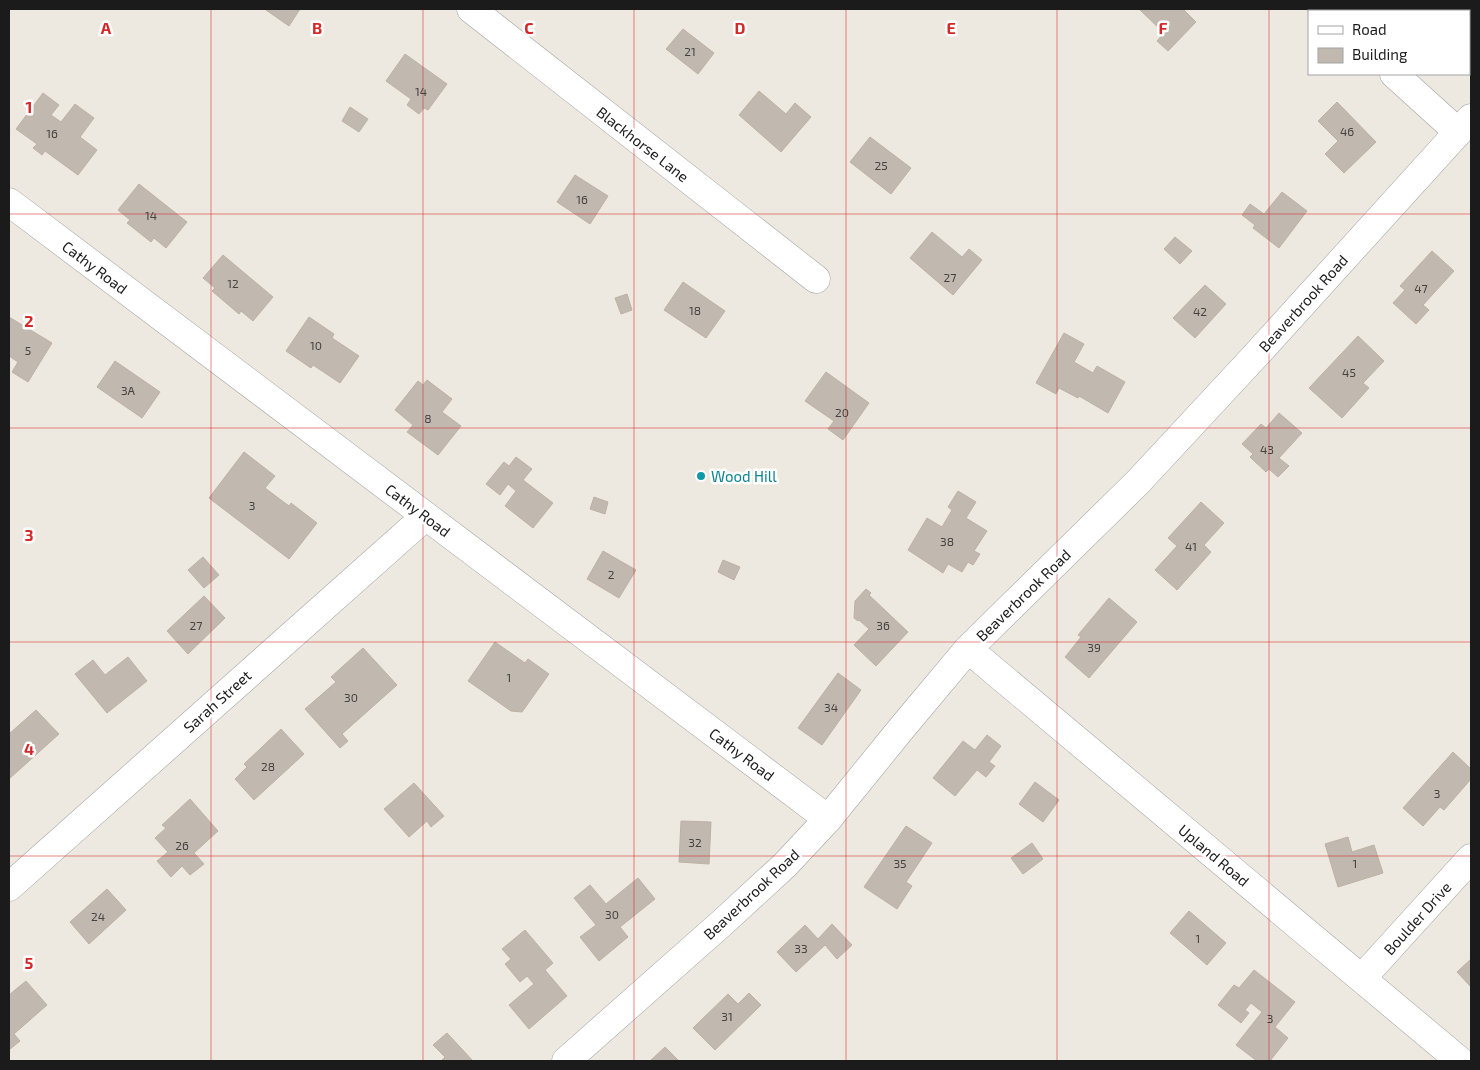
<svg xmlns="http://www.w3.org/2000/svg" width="1480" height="1070" font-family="'Exo 2',sans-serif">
	<rect width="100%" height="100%" fill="#ede9e0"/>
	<path fill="#c1b8b0" stroke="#beb1a3" d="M267,9H300L289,26L266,10Z
		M1139,9H1185L1184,10L1196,22L1168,51L1157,41L1164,33Z
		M1431,9H1471V29L1469,32V11H1429Z
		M683,29L714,53L698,74L666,49Z
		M405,54L447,84L428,110L424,108L419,114L407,105L411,99L386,81Z
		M759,91L786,114L795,103L811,117L781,152L739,115Z
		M43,93L59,105L51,115L61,122L75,104L94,118L80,137L97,150L78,175L45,151L42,155L33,148L37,144L16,129Z
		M1337,102L1376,142L1344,173L1325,154L1338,141L1318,121Z
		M350,107L368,119L359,132L342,121Z
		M870,137L911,168L891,194L850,162Z
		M575,175L608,196L590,224L557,202Z
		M139,184L187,222L166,248L154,238L151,242L127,223L130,220L118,210Z
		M1282,192L1307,211L1279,248L1253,228L1255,225L1242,215L1250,204L1264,214Z
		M932,232L962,257L969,249L982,260L953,295L910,258Z
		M1175,237L1192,251L1180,264L1164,249Z
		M1432,251L1454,271L1423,305L1429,310L1416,324L1393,303L1405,290L1400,286Z
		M223,255L273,297L253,321L241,311L239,314L212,291L215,288L203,278Z
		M683,282L725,311L706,338L664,310Z
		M1205,285L1226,304L1195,338L1173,318Z
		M627,294L632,310L621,314L615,298Z
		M9,317L52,343L28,382L12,372L18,362L9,356Z
		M309,317L334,334L332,338L359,356L340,383L313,365L311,368L286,351Z
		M1064,333L1084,344L1074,362L1093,373L1097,366L1125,382L1108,413L1079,396L1078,398L1059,388L1056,394L1036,383Z
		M1358,336L1384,361L1363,383L1369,388L1342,418L1309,388Z
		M115,361L160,392L142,418L97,387Z
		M826,372L869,403L843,440L828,429L834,421L805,401Z
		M427,380L452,399L442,412L461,426L438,455L407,432L413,425L395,410L418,381L423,385Z
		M1279,413L1302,433L1279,458L1289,466L1278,477L1269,469L1266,472L1250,457L1253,454L1242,444L1261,424L1266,428Z
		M244,452L275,476L265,488L289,506L291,503L317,523L289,559L209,498Z
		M516,457L532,469L523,480L553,503L533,528L505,506L516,491L508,484L500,495L486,484L504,462L509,466Z
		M958,491L976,502L966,518L987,531L974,551L980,554L973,565L968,562L962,572L948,564L943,573L908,550L927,518L942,527L952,510L948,507Z
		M594,497L608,502L605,514L590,509Z
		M1201,502L1224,523L1204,545L1211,552L1177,590L1155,570L1177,546L1168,538Z
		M603,551L636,570L619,598L587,579Z
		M203,557L219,575L204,588L188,570Z
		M723,560L740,567L734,580L718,572Z
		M866,589L871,593L869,595L908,632L876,666L854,645L869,629L859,620L858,621L854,618L855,601Z
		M204,596L225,618L188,654L167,631Z
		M1109,598L1137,622L1089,678L1065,657L1081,637L1078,635Z
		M495,642L525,663L528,659L549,674L522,712L511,711L468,681Z
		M363,648L397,685L342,734L348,741L340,748L305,709L336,682L331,677Z
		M128,657L147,681L107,713L75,674L93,660L105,675Z
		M838,673L861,690L822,745L798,728Z
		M36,710L59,734L9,779V734Z
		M281,729L304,754L254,800L235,779L247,767L244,764Z
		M987,735L1001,746L989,762L995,766L986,777L977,770L955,796L933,778L963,741L975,750Z
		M1453,752L1471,769V779L1444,810L1440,807L1423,826L1403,808Z
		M1035,782L1059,800L1043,822L1019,804Z
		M414,783L444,816L431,827L427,821L409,837L384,809Z
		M190,799L218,831L194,853L204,864L190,875L182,866L171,877L157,861L168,852L155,838L166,828L162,825Z
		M681,821L711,822L709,864L679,862Z
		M906,826L932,843L906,882L912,886L897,909L864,887Z
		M1348,837L1352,852L1374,845L1383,873L1338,887L1325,844Z
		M1032,843L1043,859L1023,874L1011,858Z
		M638,878L655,899L620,927L628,937L599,961L580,937L596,925L574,898L590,885L606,904Z
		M107,889L126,910L89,944L70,922Z
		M1189,911L1226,943L1207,965L1170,933Z
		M832,924L852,945L837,959L825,945L796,972L777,952L805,925L818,939Z
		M525,930L553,963L545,970L567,996L529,1029L509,1005L534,984L527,976L520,982L505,964L511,959L502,949Z
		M1471,959V987L1457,972Z
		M1254,970L1295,1002L1275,1027L1288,1038L1270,1061H1257L1236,1045L1262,1012L1251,1003L1245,1010L1249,1013L1241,1023L1218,1005L1234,985L1239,988Z
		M26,981L47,1005L14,1034L20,1041L9,1050V995Z
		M749,993L761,1005L715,1050L693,1028L728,994L738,1004Z
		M447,1033L473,1061H441L445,1057L433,1045Z
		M665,1047L679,1061H650Z"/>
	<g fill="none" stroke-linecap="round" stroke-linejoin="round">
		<defs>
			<path id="minor" d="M471,9L816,279
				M1322,9L1325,11
				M1394,74L1458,132
				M9,202L828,819
				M968,649L1460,1061
				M9,887L426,516
				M1362,978L1471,858"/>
			<path id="tertiary" d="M566,1061L723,922L785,865L828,819L901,729L968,649L1138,482L1256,355L1471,118"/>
		</defs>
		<use href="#minor" stroke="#a2a2a2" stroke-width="29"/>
		<use href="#tertiary" stroke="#a2a2a2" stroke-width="29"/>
		<use href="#minor" stroke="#fff" stroke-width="28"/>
		<use href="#tertiary" stroke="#fff" stroke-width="28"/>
	</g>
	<path fill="none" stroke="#d62828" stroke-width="1" stroke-opacity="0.55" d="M211,9V1061M423,9V1061M634,9V1061M846,9V1061M1057,9V1061M1269,9V1061M9,214H1471M9,428H1471M9,642H1471M9,856H1471"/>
	<circle fill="#0f9aa8" stroke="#fff" stroke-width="2" cx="701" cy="476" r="5"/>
	<g text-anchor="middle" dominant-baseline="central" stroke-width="5" stroke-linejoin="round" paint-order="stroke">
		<g font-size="12" fill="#444240">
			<text x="690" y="51">21</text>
			<text x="421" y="91">14</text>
			<text x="1347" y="131">46</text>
			<text x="52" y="133">16</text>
			<text x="881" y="165">25</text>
			<text x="582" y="199">16</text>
			<text x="151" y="215">14</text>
			<text x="950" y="277">27</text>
			<text x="233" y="283">12</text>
			<text x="1421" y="288">47</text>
			<text x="695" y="310">18</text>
			<text x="1200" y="311">42</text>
			<text x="316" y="345">10</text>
			<text x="28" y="350">5</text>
			<text x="1349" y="372">45</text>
			<text x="128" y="390">3A</text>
			<text x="842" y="412">20</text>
			<text x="428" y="418">8</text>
			<text x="1267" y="449">43</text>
			<text x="252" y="505">3</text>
			<text x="947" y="541">38</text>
			<text x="1191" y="546">41</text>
			<text x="611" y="574">2</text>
			<text x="196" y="625">27</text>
			<text x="883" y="625">36</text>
			<text x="1094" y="647">39</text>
			<text x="509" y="677">1</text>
			<text x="351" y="697">30</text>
			<text x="831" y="707">34</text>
			<text x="268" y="766">28</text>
			<text x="1437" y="793">3</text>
			<text x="695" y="842">32</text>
			<text x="182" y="845">26</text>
			<text x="900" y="863">35</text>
			<text x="1355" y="863">1</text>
			<text x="612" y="914">30</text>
			<text x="98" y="916">24</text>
			<text x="1198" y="938">1</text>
			<text x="801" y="948">33</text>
			<text x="727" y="1016">31</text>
			<text x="1270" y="1018">3</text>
		</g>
		<g font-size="15" fill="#1b1b1b" stroke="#fff">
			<text transform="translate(643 144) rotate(38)">Blackhorse Lane</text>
			<text transform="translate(95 267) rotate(37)">Cathy Road</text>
			<text transform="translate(1303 303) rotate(-48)">Beaverbrook Road</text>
			<text transform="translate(418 510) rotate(37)">Cathy Road</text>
			<text transform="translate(1023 595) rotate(-44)">Beaverbrook Road</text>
			<text transform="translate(217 701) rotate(-42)">Sarah Street</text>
			<text transform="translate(742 754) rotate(37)">Cathy Road</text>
			<text transform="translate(1214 855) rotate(40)">Upland Road</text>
			<text transform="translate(751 894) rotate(-43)">Beaverbrook Road</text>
			<text transform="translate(1417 918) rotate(-48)">Boulder Drive</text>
		</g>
		<g font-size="15" fill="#0d838f" stroke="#fff" text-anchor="start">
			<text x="711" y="476">Wood Hill</text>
		</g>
	</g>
	<g font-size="16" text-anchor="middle" font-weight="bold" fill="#d62828" stroke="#fff" stroke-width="5" stroke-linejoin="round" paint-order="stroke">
		<text x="106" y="34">A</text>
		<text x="317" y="34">B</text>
		<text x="529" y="34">C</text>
		<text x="740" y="34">D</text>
		<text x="951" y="34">E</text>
		<text x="1163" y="34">F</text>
		<text x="29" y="113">1</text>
		<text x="29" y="327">2</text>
		<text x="29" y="541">3</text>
		<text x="29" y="755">4</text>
		<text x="29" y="969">5</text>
	</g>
	<rect width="1480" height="1070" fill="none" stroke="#1b1b1b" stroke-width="20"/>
	<rect x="1308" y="10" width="162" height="65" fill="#ffffff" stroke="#a4a4a4"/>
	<rect x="1318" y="26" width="25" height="8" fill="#ffffff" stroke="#a4a4a4"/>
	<text x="1352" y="35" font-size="15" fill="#1b1b1b">Road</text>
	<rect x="1318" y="48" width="25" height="15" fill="#c1b8b0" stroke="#a4a4a4"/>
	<text x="1352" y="60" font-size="15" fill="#1b1b1b">Building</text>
</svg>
